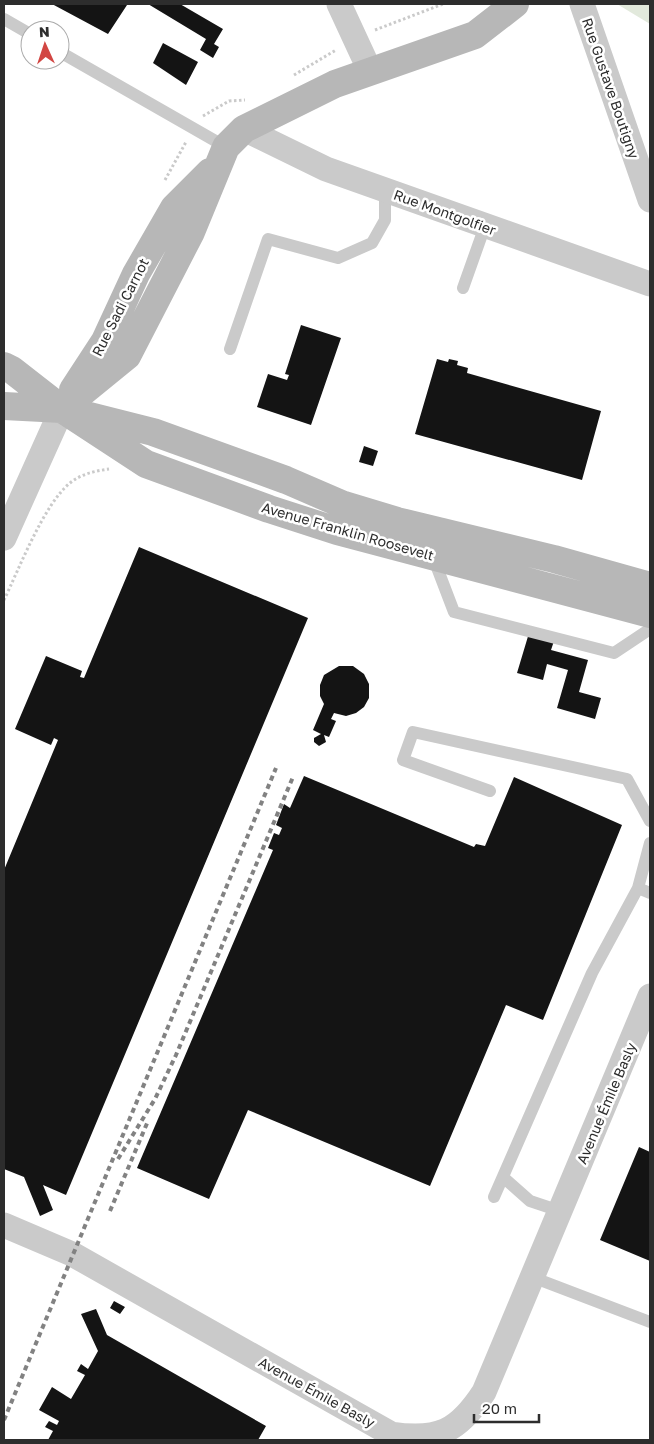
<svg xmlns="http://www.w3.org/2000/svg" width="654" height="1444" font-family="'Golos Text',sans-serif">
	<rect width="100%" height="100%" fill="#fff"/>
	<path fill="#e2e9dc" d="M617,4H650V24Z"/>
	<path fill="#141414" d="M52,4H125L127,5L108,34Z
		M148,4H180L223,29L214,44L219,47L213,58L200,50L206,39Z
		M163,43L198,62L186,85L153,63Z
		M301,325L341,338L311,425L257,407L268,374L287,380L289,375L285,374Z
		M437,359L448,362L449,359L458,361L457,365L468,368L467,373L601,411L582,480L415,434Z
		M364,446L378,451L373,466L359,462Z
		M139,547L308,618L66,1195L43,1185L53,1210L40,1216L24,1177L4,1169V870L58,740L54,738L51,745L15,729L46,656L82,671L80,677L84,678Z
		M529,633L554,641L551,650L588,660L579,692L601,698L595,719L557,708L568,670L547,664L543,680L517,673Z
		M339,666H353L364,674L369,684V698L364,707L356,713L346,716L334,713L331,719L336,721L329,737L324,735L326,742L319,746L314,742V738L321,734L313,730L324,704L320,696V685L324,675Z
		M304,776L474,847L476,844L485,846L514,777L622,825L543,1020L506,1005L430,1186L248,1110L209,1199L137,1168L273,850L268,848L274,833L279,835L282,828L276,825L284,804L290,808Z
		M639,1147L650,1152V1261L600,1240Z
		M114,1301L125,1307L120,1314L110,1308Z
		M96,1309L107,1335L266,1426L258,1440H48L53,1431L45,1427L49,1421L57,1425L59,1421L39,1410L52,1387L71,1399L85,1375L77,1371L81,1364L88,1369L98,1351L81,1314Z"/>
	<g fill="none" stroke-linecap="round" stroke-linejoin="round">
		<path stroke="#cacaca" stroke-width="3" stroke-dasharray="2.5 2.5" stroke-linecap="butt" d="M375,30L443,4
			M294,75L336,50
			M203,116L229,101L245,100
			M165,180L186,142
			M4,600C19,569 44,504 70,483C81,474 95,471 109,469"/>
		<path stroke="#cacaca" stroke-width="12" d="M4,19L30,34
			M60,52L226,147
			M463,288L485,226
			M230,349L268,239L338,258L372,243L385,220V190
			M433,557L454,612L614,653L650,629
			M490,791L403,760L413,732L627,779L650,821
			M638,888L650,893
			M503,1177L530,1201L560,1211
			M494,1197L592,973L638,888L650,843
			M532,1277L650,1322"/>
		<path stroke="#cacaca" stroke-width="25" d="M339,4L370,71
			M582,4L650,200
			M244,129L326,169L650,284
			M4,538L62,409
			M4,1225L72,1254L391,1434C438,1441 458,1432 484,1392L650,996"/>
		<path stroke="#b7b7b7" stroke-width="28" d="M4,366L12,370L62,409L146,464L269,509L337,531L650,614
			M73,390L105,341L136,274L174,208L210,172
			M4,406L62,409L153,432L286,480L344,505L397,521L554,559L650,586
			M62,409L127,356L191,232L226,147L244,129L335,84L475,35L515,4"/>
		<path stroke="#828282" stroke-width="4" stroke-dasharray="5 4" stroke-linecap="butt" d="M118,1159L155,1099L176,1055L293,777
			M110,1211L148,1121
			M4,1420L276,768"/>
	</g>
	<g text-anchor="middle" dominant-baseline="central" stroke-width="5" stroke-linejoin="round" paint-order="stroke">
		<g font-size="14" fill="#2d2d2d" stroke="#fff">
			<text transform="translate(611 88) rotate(71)">Rue Gustave Boutigny</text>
			<text transform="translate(445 212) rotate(20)">Rue Montgolfier</text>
			<text transform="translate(120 307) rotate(-63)">Rue Sadi Carnot</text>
			<text transform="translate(348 531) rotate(16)">Avenue Franklin Roosevelt</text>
			<text transform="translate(606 1103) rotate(-67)">Avenue Émile Basly</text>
			<text transform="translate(317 1392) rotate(29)">Avenue Émile Basly</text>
		</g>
	</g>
	<rect width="654" height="1444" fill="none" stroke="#2d2d2d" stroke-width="10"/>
	<g transform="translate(45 45) rotate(357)"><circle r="24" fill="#ffffff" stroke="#ababab"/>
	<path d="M0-4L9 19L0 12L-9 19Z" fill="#d24642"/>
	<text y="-8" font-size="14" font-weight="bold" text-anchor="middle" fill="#2d2d2d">N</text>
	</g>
	<path d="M474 1414v8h65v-8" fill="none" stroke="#2d2d2d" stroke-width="2.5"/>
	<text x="482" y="1414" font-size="15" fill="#2d2d2d" stroke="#ffffff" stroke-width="4" paint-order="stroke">20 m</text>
</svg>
